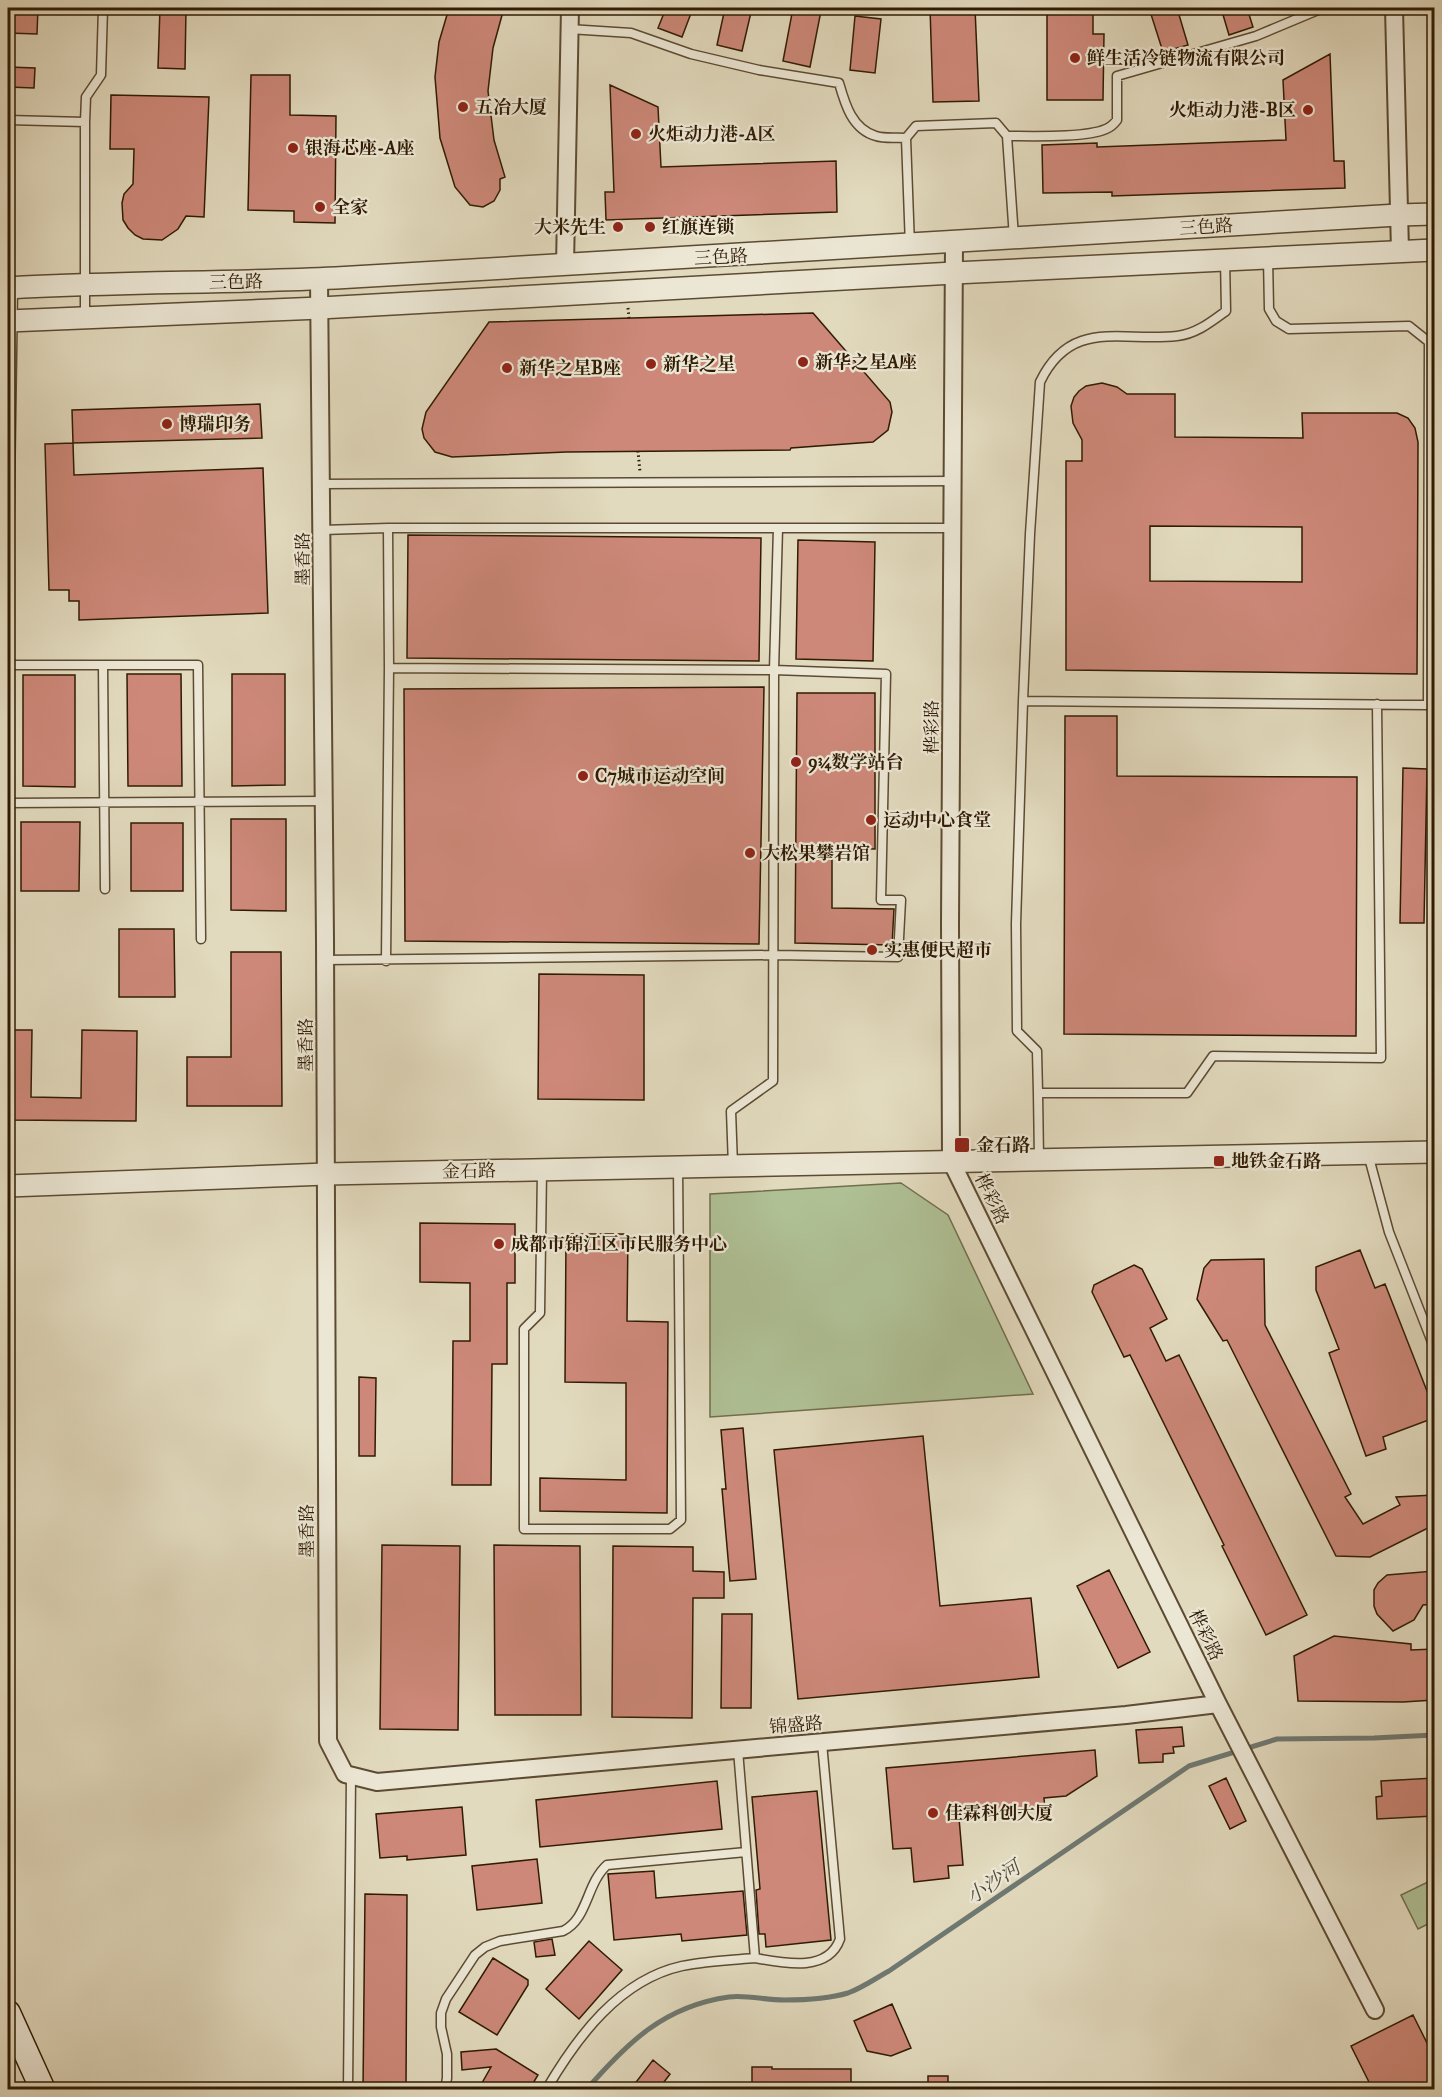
<svg xmlns="http://www.w3.org/2000/svg" width="1442" height="2097" font-family="'IM FELL Great Primer','Noto Serif SC',serif">
	<rect width="100%" height="100%" fill="#e2dabe"/>
	<filter id="stains"><feTurbulence type="fractalNoise" baseFrequency=".00333" numOctaves="4"/><feColorMatrix values="0 0 0 0 .2 0 0 0 0 .09 0 0 0 0 .02 0 0 0 .5 -.17"/></filter>
	<radialGradient id="worn" r=".72"><stop offset=".6" stop-color="#630" stop-opacity="0"/><stop offset="1" stop-color="#630" stop-opacity=".3"/></radialGradient>
	<path fill="#afc095" stroke="#706e4c" stroke-width="1.5" d="M901,1183L948,1215L1033,1394L710,1417V1194Z
		M1434,1879V1921L1418,1929L1401,1895Z"/>
	<g fill="none" stroke-linecap="round" stroke-linejoin="round">
		<path stroke="#6f7972" stroke-width="5" d="M586,2090C627,2043 664,2006 729,1997C747,1995 766,2000 784,2000C804,2000 828,1999 848,1993C862,1988 876,1978 889,1971L1189,1766L1277,1739L1374,1738L1434,1735"/>
	</g>
	<path fill="#cd8879" stroke="#301b03" stroke-width="1.5" fill-rule="evenodd" d="M8,8H38L37,34L8,33Z
		M160,8H186L185,69L158,68Z
		M449,8H504L493,48L488,91L494,140L505,177L500,179V190L494,201L483,207L470,205L455,187L440,138L435,77L439,42Z
		M666,8H693L682,37L658,28Z
		M725,8H752L742,51L717,45Z
		M793,8L821,11L810,67L783,61Z
		M930,8H975L979,101L933,102Z
		M1093,8V34H1104L1103,100H1047V14Z
		M1149,8H1177L1188,45L1163,52Z
		M1221,8H1247L1253,27L1229,35Z
		M855,16L881,19L875,73L850,70Z
		M1330,54L1334,161H1344L1345,188L1112,196V192L1043,193L1042,145L1097,143V147L1286,140L1283,80Z
		M8,67L35,68L34,88L8,87Z
		M251,75H290V115L336,116L335,223L294,222V211L248,210Z
		M610,85L658,107L661,167L836,161L837,212L606,220L605,192H614Z
		M111,95L209,97L204,217L186,216L178,229L162,240L143,239L135,235L128,228L123,220L122,203L124,194L133,184L134,149H110Z
		M813,313L890,402L892,412L888,430L873,442L791,448L790,450L566,452L452,457L435,452L424,438L422,429L426,412L489,322Z
		M1102,383L1117,387L1127,394H1175V437L1303,438L1302,413H1397L1408,418L1415,428L1418,442L1417,674L1066,670V461H1082V440L1073,423L1071,406L1074,397L1079,391L1086,386ZM1150,526L1302,527V582L1150,581Z
		M260,404L262,438L73,443L72,410Z
		M73,443L74,475L263,468L268,613L79,620V601H69V590H49L45,444Z
		M408,535L761,538L759,661L407,658Z
		M798,540L875,542L873,661L796,659Z
		M127,674H181L182,786H128Z
		M232,674H285V785L232,786Z
		M23,675H75V787L23,786Z
		M764,687L759,944L405,941L404,689Z
		M797,693H875V849L832,848V908L894,909L892,945L795,943Z
		M1065,716H1117V776L1357,777L1356,1036L1064,1034Z
		M1403,768L1427,769L1424,923H1400Z
		M231,819H286V911L231,910Z
		M21,822H80L79,891H21Z
		M131,823H183V891H131Z
		M119,929H174L175,997H119Z
		M231,952H281L282,1106H187V1057H231Z
		M539,974L644,975V1100L538,1099Z
		M8,1030H32L31,1097L81,1098L82,1030L137,1031L136,1121L8,1120Z
		M420,1223L515,1224V1283H507V1364H492L491,1485H452L453,1341H470V1283L420,1282Z
		M566,1234H628L627,1321L668,1322L667,1513L540,1511V1478L626,1480V1383L565,1382Z
		M1360,1250L1375,1288L1385,1284L1434,1409V1418L1383,1437L1386,1449L1366,1456L1329,1353L1339,1349L1316,1290V1267Z
		M1264,1259L1265,1325L1351,1494L1345,1497L1363,1524L1400,1505L1396,1497L1434,1495V1525L1370,1557L1336,1556L1227,1340L1223,1341L1197,1299L1204,1268L1211,1260Z
		M1134,1265L1142,1269L1167,1319L1150,1328L1166,1361L1179,1355L1307,1615L1266,1635L1222,1546L1224,1545L1130,1355L1124,1357L1092,1292L1094,1285Z
		M359,1377L376,1378L375,1456H359Z
		M743,1428L756,1579L730,1581L722,1489H726L721,1430Z
		M923,1436L940,1606L1031,1598L1039,1677L798,1699L774,1450Z
		M382,1545L460,1546L458,1730L380,1729Z
		M494,1545L580,1546L581,1715H495Z
		M613,1546L693,1547V1571L724,1572V1598H693L692,1718L612,1717Z
		M1109,1570L1150,1652L1118,1668L1077,1586Z
		M1434,1571V1604L1423,1605L1414,1620L1393,1631L1377,1614L1374,1606V1590L1378,1583L1387,1575Z
		M722,1614H752L751,1708H721Z
		M1334,1636L1411,1644V1650L1434,1649V1700L1403,1702L1298,1701L1294,1656Z
		M1182,1727L1184,1746L1173,1747L1174,1753L1163,1754V1762L1139,1763L1136,1730Z
		M1095,1750L1097,1776L1066,1796L1044,1798L1045,1810L959,1818L963,1865L948,1866L949,1878L914,1882L911,1848L893,1849L886,1768Z
		M1226,1778L1246,1821L1230,1829L1209,1786Z
		M1434,1778V1816L1377,1819L1376,1797L1382,1796L1381,1781Z
		M717,1781L722,1829L540,1847L536,1800Z
		M817,1791L831,1940L766,1947L765,1934H759L756,1890L760,1889L752,1797Z
		M462,1807L466,1855L407,1860V1856L380,1858L376,1814Z
		M537,1859L542,1903L477,1910L472,1866Z
		M654,1871L656,1898L743,1891L747,1935L682,1941L681,1934L614,1940L608,1874Z
		M365,1894L407,1895L406,2090H363Z
		M552,1939L555,1955L536,1957L534,1942Z
		M589,1941L622,1970L579,2019L546,1989Z
		M493,1958L528,1980V1985L497,2035L459,2012Z
		M892,2004L911,2048L891,2056L867,2051L854,2021Z
		M1413,2015L1434,2057V2090H1373L1351,2046Z
		M496,2049L538,2075L529,2090H478L491,2067L462,2070L461,2052Z
		M653,2060L670,2074L658,2090H630Z
		M752,2067H772V2069H851V2090H752Z
		M928,2076H948V2090H928Z"/>
	<g fill="none" stroke-linecap="round" stroke-linejoin="round">
		<defs>
			<path id="service" d="M569,29L631,33L691,54L759,70L839,83C845,104 852,129 876,136C885,139 897,137 906,138L916,126L996,123L1007,136C1031,136 1086,138 1106,129C1111,127 1114,124 1117,120V76L1256,36L1323,8
				M8,120L85,122L86,97L101,75L103,8
				M85,122V317
				M1007,136L1014,238
				M906,138L910,246
				M1225,259L1226,311C1211,322 1196,334 1177,336C1120,342 1071,318 1040,382L1030,534L1023,701L1428,705L1429,342L1409,326L1289,329L1276,321L1269,309L1268,258
				M322,484L953,481
				M322,530L388,528H952
				M8,624L13,288
				M8,665H198L201,939
				M103,665L105,889
				M1023,701L1016,924L1017,1031L1037,1051L1038,1093H1187L1213,1056L1381,1058L1377,704
				M8,803L324,801
				M325,960L774,955L898,957L901,900H881L886,674L774,670L389,668
				M386,961L389,668L388,528
				M1038,1093L1039,1159
				M1368,1154L1389,1232L1434,1347
				M733,1166L731,1111L773,1081L774,670L778,528
				M542,1170L540,1313L524,1329V1529H670L681,1520L678,1167
				M755,1958C783,1963 828,1973 840,1939L822,1743
				M348,2090L351,1776
				M445,2090L447,2078V2054L441,2027V2013L446,1999L475,1955L485,1947L500,1941L563,1931C588,1919 586,1884 607,1865L746,1852
				M546,2090C577,2037 619,1980 682,1966C706,1961 731,1960 755,1958L738,1750"/>
			<path id="minor" d="M1394,8L1400,251
				M954,244L950,924L951,1161L1218,1704L1375,2010
				M565,265L570,8
				M319,279L325,940L328,1741L345,1774L377,1782L1126,1715L1218,1704"/>
			<path id="tertiary" d="M8,288C117,282 227,283 336,278C690,260 1044,238 1398,215L1434,214
				M8,321L320,308L954,273L1434,250
				M8,1186L326,1174L1434,1152"/>
			<path id="secondary" d="M8,2013L43,2090"/>
		</defs>
		<use href="#service" stroke="#5c4b32" stroke-width="11"/>
		<use href="#minor" stroke="#5c4b32" stroke-width="20"/>
		<use href="#tertiary" stroke="#5c4b32" stroke-width="24"/>
		<use href="#secondary" stroke="#301b03" stroke-width="27"/>
		<path stroke="#301b03" stroke-width="3" stroke-dasharray="1.5 3" stroke-linecap="butt" d="M628,308L629,318
			M638,451L640,472"/>
		<use href="#service" stroke="#ece7d5" stroke-width="8"/>
		<use href="#minor" stroke="#ece7d5" stroke-width="16"/>
		<use href="#tertiary" stroke="#ece7d5" stroke-width="21"/>
		<use href="#secondary" stroke="#ece7d5" stroke-width="24"/>
	</g>
	<g fill="#8f2418" stroke="#ece7d5" stroke-width="2">
		<circle cx="1075" cy="58" r="6"/>
		<circle cx="463" cy="107" r="6"/>
		<circle cx="1308" cy="110" r="6"/>
		<circle cx="636" cy="134" r="6"/>
		<circle cx="293" cy="148" r="6"/>
		<circle cx="320" cy="207" r="6"/>
		<circle cx="618" cy="227" r="6"/>
		<circle cx="650" cy="227" r="6"/>
		<circle cx="803" cy="362" r="6"/>
		<circle cx="651" cy="364" r="6"/>
		<circle cx="507" cy="368" r="6"/>
		<circle cx="167" cy="424" r="6"/>
		<circle cx="796" cy="762" r="6"/>
		<circle cx="583" cy="776" r="6"/>
		<circle cx="871" cy="820" r="6"/>
		<circle cx="750" cy="853" r="6"/>
		<circle cx="872" cy="950" r="6"/>
		<rect x="954" y="1137" width="16" height="16" rx="3"/>
		<rect x="1213" y="1155" width="12" height="12" rx="3"/>
		<circle cx="499" cy="1244" r="6"/>
		<circle cx="933" cy="1813" r="6"/>
	</g>
	<g text-anchor="middle" dominant-baseline="central" stroke-width="4.5" stroke-linejoin="round" paint-order="stroke">
		<g font-size="18" font-weight="bold" fill="#301b03" stroke="#ece7d5" text-anchor="start">
			<text x="1087" y="58">鲜生活冷链物流有限公司</text>
			<text x="475" y="107">五冶大厦</text>
			<text x="1296" y="110" text-anchor="end">火炬动力港-B区</text>
			<text x="648" y="134">火炬动力港-A区</text>
			<text x="305" y="148">银海芯座-A座</text>
			<text x="332" y="207">全家</text>
			<text x="606" y="227" text-anchor="end">大米先生</text>
			<text x="662" y="227">红旗连锁</text>
			<text x="815" y="362">新华之星A座</text>
			<text x="663" y="364">新华之星</text>
			<text x="519" y="368">新华之星B座</text>
			<text x="179" y="424">博瑞印务</text>
			<text x="808" y="762">9¾数学站台</text>
			<text x="595" y="776">C7城市运动空间</text>
			<text x="883" y="820">运动中心食堂</text>
			<text x="762" y="853">大松果攀岩馆</text>
			<text x="884" y="950">实惠便民超市</text>
			<text x="976" y="1145">金石路</text>
			<text x="1231" y="1161">地铁金石路</text>
			<text x="511" y="1244">成都市锦江区市民服务中心</text>
			<text x="945" y="1813">佳霖科创大厦</text>
		</g>
		<g font-size="18" fill="#301b03" stroke="#ece7d5">
			<text transform="translate(1206 227) rotate(-4)">三色路</text>
			<text transform="translate(721 257) rotate(-3)">三色路</text>
			<text transform="translate(236 282) rotate(-1)">三色路</text>
			<text transform="translate(303 559) rotate(-90)">墨香路</text>
			<text transform="translate(932 727) rotate(-90)">桦彩路</text>
			<text transform="translate(306 1045) rotate(-90)">墨香路</text>
			<text transform="translate(469 1171) rotate(-1)">金石路</text>
			<text transform="translate(992 1199) rotate(64)">桦彩路</text>
			<text transform="translate(307 1531) rotate(-90)">墨香路</text>
			<text transform="translate(1206 1635) rotate(64)">桦彩路</text>
			<text transform="translate(796 1725) rotate(-5)">锦盛路</text>
		</g>
		<g font-size="20" font-style="italic" fill="#504a3a" stroke="#ece7d5">
			<text transform="translate(993 1882) rotate(-34)">小沙河</text>
		</g>
	</g>
	<rect width="1442" height="2097" fill="none" stroke="#e2dabe" stroke-width="30"/>
	<rect x="9" y="9" width="1424" height="2079" fill="none" stroke="#301b03" stroke-width="3"/>
	<rect x="15" y="15" width="1412" height="2067" fill="none" stroke="#301b03" stroke-width="1.5"/>
	<rect width="100%" height="100%" filter="url(#stains)"/>
	<rect width="100%" height="100%" fill="url(#worn)"/>
</svg>
